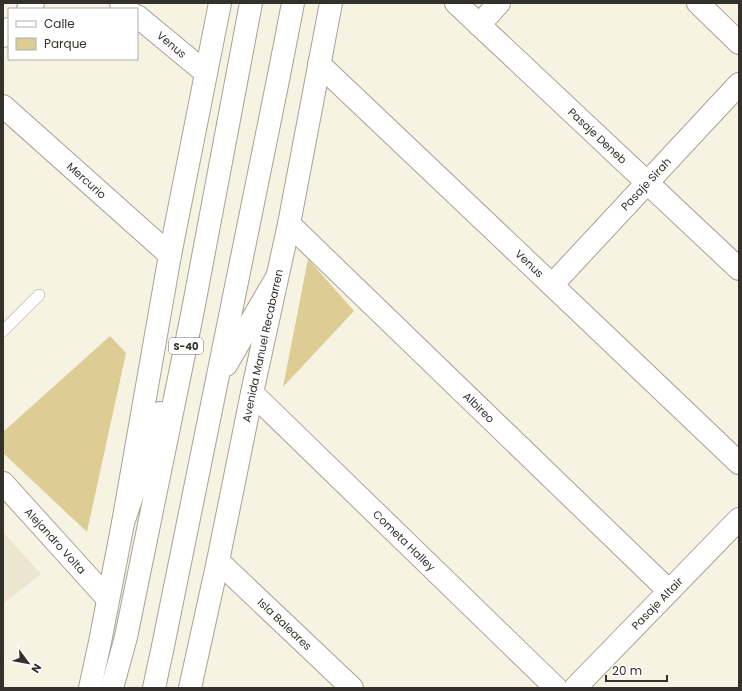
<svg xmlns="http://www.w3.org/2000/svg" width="742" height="691" font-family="Poppins,sans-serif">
	<rect width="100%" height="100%" fill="#f7f3e3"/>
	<path fill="#ece5d0" d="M3,532L41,574L3,604Z"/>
	<path fill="#ddcc94" d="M308,259L354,311L283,387Z
		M110,336L126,353L87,532L3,453V432Z"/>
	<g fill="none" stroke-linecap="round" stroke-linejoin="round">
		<defs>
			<path id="lane" d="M3,331L39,295"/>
			<g id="street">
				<path d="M121,3L128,9"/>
				<path id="s1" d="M456,3L739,269"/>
				<path d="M28,9L33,3"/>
				<path id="s2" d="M137,16L206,73"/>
				<path d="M479,25L499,3"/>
				<path d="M3,36L9,29"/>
				<path id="s3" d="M319,64L552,285L739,463"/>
				<path id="s4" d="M3,106L170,255"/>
				<path id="s5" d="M289,224L669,591"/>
				<path id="s6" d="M552,285L739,84"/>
				<path id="s7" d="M252,393L556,688"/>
				<path id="s8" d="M3,483L108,599"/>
				<path id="s9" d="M218,561L352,688"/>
				<path d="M90,688L100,642L123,523L170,255L220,3"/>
				<path id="s10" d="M190,688L218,561L252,393L289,224L331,3"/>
				<path id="s11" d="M575,688L739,519"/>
			</g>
			<path id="primary" d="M698,3L739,43
				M226,365L277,277
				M123,523L160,413
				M112,688L126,637L192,315L251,3
				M154,688L163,646L279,75L293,3"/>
		</defs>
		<use href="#lane" stroke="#a7a294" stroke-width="12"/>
		<use href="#street" stroke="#a7a294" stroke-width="24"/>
		<use href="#primary" stroke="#a7a294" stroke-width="24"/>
		<use href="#lane" stroke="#fff" stroke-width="11"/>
		<use href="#street" stroke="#fff" stroke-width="22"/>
		<use href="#primary" stroke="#fff" stroke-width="22"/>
	</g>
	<g text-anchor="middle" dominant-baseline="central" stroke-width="3" stroke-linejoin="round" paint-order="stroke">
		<rect fill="#fff" stroke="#706f6b" stroke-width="1" x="169" y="338" width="34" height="16" rx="3"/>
		<g font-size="10" font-weight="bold" fill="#33312b">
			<text x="186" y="346">S-40</text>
		</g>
		<g font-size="11" fill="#33312b" stroke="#fff">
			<text stroke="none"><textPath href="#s2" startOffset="45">Venus</textPath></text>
			<text stroke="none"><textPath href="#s1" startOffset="194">Pasaje Deneb</textPath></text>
			<text stroke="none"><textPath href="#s4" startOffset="112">Mercurio</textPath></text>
			<text stroke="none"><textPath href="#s6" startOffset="138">Pasaje Sirah</textPath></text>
			<text stroke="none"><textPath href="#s3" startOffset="290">Venus</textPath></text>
			<text stroke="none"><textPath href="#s10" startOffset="350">Avenida Manuel Recabarren</textPath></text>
			<text stroke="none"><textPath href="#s5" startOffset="264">Albireo</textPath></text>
			<text stroke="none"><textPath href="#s7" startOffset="212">Cometa Halley</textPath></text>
			<text stroke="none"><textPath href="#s8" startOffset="78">Alejandro Volta</textPath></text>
			<text stroke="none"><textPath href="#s11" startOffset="118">Pasaje Altair</textPath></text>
			<text stroke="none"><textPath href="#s9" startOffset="92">Isla Baleares</textPath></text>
		</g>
	</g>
	<rect width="742" height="691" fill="none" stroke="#33312b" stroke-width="8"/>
	<rect x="8" y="8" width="130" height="52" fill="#ffffff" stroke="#adadaa"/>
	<rect x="16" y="21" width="20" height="6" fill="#ffffff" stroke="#adadaa"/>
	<text x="44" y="28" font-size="12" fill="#33312b">Calle</text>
	<rect x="16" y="38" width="20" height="12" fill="#ddcc94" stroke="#adadaa"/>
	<text x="44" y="48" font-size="12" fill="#33312b">Parque</text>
	<g transform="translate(28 663) rotate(122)" stroke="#ffffff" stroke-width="3" paint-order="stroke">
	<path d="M0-3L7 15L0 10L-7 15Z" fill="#33312b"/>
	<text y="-6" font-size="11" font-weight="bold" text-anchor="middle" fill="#33312b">N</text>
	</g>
	<path d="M606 675v6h61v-6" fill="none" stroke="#33312b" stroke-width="2"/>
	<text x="612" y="675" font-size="12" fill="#33312b" stroke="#ffffff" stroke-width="3" paint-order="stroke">20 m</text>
</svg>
